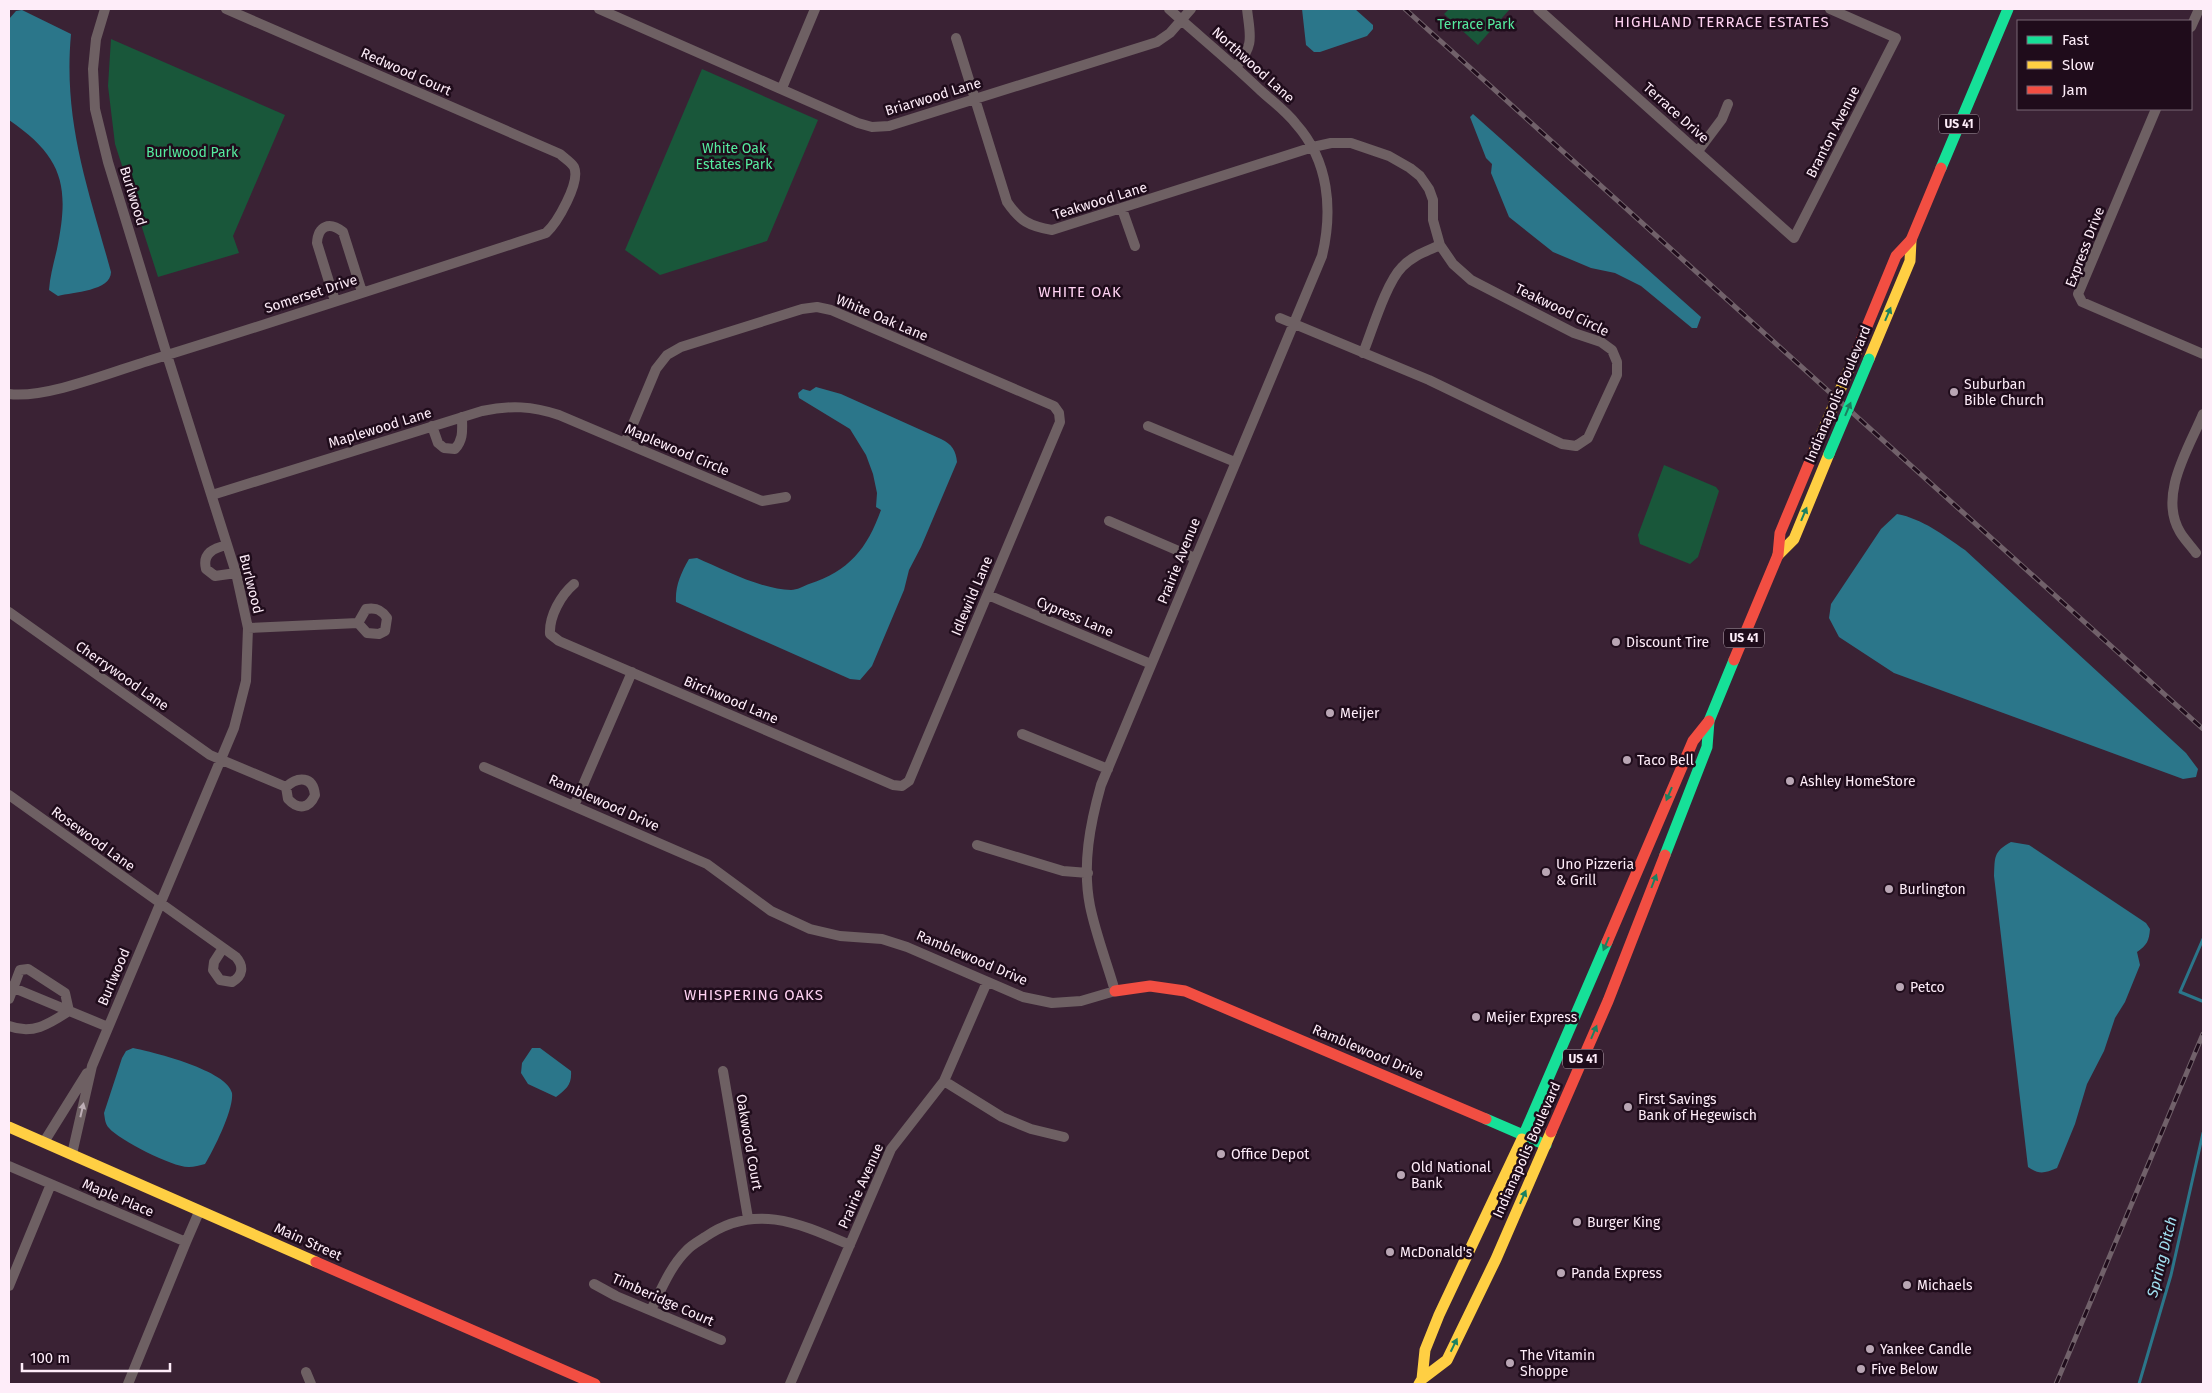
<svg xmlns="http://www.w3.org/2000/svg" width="2212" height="1393" font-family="'Fira Sans',sans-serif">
	<rect width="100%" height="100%" fill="#3a2234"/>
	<path fill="#19573a" d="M1449,9H1510L1478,45L1444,14Z
		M111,39L285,115L233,236L239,253L158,277L115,144L108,86Z
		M702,69L818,120L767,241L660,275L625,250Z
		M1664,465L1716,487L1719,491L1698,557L1690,564L1640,544L1638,535Z"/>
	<path fill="#2b768a" d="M1302,9H1355L1373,25V29L1367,36L1320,52H1314L1306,45Z
		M22,10L71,34C63,122 88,188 111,272C111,291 73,292 58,296L49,290C50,276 54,262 57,249C70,186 63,157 9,120V19L16,11Z
		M1473,114L1701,317L1697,328H1692L1641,286L1615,273L1591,268L1553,252L1509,217L1491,173L1492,164L1486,158L1470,117Z
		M816,387L841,394L941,439C952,444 956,451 957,462L921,547L909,570L904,590L872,666L860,680L850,679L676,602C675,586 681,573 689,559L697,558C722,569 763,590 791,590C797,590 804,586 809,584C849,571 867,549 881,510L876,507L877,493L873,474L866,455L850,429L799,398L798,393L803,389L810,391Z
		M1897,514C1923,519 1943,535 1965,550L2186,753L2198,769L2196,777L2183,779L1894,673L1839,637L1829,618L1831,604L1881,529Z
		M2011,842L2029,845L2146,923L2150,929C2149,941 2147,945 2137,952L2140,965L2125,1002L2115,1018L2104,1051L2087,1084L2075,1124L2057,1168C2045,1173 2039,1175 2028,1167L1994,876C1995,857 1993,852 2011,842Z
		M133,1048C154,1052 228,1071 232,1093C234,1109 214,1149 205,1164C200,1165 194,1167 189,1167C174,1168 119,1140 109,1128C105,1124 105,1119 104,1113L122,1058L126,1051Z
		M532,1048H540L571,1071C572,1085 566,1089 556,1097L528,1084L521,1073L522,1063Z"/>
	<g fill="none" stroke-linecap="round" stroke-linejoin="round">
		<path stroke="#2b768a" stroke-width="3" d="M2202,1001L2180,992L2203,939
			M2139,1384L2171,1275L2203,1133"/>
		<path stroke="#6e6063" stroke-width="10" d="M599,9L858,123L872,127L889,126L1157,42L1170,33L1191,9
			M1538,9L1794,238L1896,38L1830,9
			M2191,27L2199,9
			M956,38L1007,202C1020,221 1029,226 1052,230L1313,147L1331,143H1351L1389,156L1410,168L1420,176L1429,189L1433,200V220L1440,245L1453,264L1471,280L1574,333L1601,342L1612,350L1617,362V375L1588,438L1576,446L1562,444L1429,380L1280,318
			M1236,67C1255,44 1250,36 1247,9
			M782,88L815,9
			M2156,109L2078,294L2082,302L2203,354
			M1698,151L1722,119L1728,104
			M1122,209L1135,246
			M335,301L317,243C318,226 329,221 343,232L362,292
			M1363,353C1372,331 1386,283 1402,267C1412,256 1427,251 1440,245
			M9,394C45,399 112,372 148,361C281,320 414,276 546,233C557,223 581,182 574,167C571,162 564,158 560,154L226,9
			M432,426L438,443L444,448L455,449C464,439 462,429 462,417
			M1148,426L1235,462
			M212,495L482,411C510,405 532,406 559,415L762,501L786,497
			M1109,521L1195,558
			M227,545C214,548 202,553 206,569L215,576L236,573
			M2196,553C2191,546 2184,539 2180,532C2158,495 2189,448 2203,414
			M574,584C561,595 549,616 550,634L559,641L893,785L902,786L909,781L1060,422L1059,413L1054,406L831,310L817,307L802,309L681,347L667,355L656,369L625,443
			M988,595L1151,664
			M9,612L210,755L286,787L288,799C298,810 309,809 315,795C313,776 298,776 286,787
			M248,628L358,623L366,609C376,607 382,610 387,618L385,631L379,634L367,633L358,623
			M1022,734L1108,769
			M484,767L707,864L771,911L810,929L840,936L882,939L907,947L1023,997L1052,1003L1081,1001L1115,991C1107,963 1096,935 1090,906C1082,865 1090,824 1101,785L1322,256C1333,210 1329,161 1296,124C1286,111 1272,101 1260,90C1231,62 1199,36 1169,9
			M9,795L236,957C244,966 243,976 232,982L220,980L213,970L214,962L223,948
			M574,806L632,672
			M977,845L1063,871L1088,873
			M9,986L108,1027
			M9,999L20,970L28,969L65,993L69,1011C49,1024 33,1035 9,1026
			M723,1071L748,1218
			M944,1081L1002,1117L1031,1129L1064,1137
			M44,1142L87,1073
			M72,1154L92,1066L234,728L246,681L248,628L236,573L167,355L108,162L95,109L93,69L96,39L105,9
			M9,1166L186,1242L199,1212
			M594,1284L616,1296L721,1340
			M9,1286L51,1184
			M651,1310C661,1290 670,1267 686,1251C691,1245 699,1241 705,1237C755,1202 801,1224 850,1245
			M306,1372L311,1384
			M128,1384L186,1242
			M790,1384L891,1149L944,1081L987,982"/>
		<path stroke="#16e098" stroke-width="11" d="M1941,168L2008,9
			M1665,855L1707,747L1709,721L1734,660
			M1486,1119L1546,1145
			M1522,1139L1607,942"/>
		<path stroke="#ffcf43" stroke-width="11" d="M1869,359L1910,261L1911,240
			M1778,555L1794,539L1829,454
			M9,1127L316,1262
			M1422,1379L1447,1360L1496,1259L1551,1132
			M1419,1384L1422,1379L1425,1350L1439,1315L1522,1139"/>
		<path stroke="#f24e42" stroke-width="11" d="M1856,353L1896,256L1911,240L1941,168
			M1734,660L1778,555L1780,533L1815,449
			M1607,942L1693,741L1709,721
			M1115,991L1150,986L1185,991L1486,1119
			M1551,1132L1608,1001L1665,855
			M316,1262L595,1384"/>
		<defs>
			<path id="rail" d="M1405,9L2203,729
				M2056,1384L2203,1034"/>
		</defs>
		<use href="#rail" stroke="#71616a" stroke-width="5"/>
		<use href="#rail" stroke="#1f0c1b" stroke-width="3" stroke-dasharray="9" stroke-linecap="butt"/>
		<path stroke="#16e098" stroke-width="11" d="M1829,454L1869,359"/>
		<path stroke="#ffcf43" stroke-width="11" d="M1815,449L1856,353"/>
	</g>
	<defs><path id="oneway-solid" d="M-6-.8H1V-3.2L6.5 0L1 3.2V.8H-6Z" transform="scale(1.25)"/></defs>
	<g fill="#1a8160">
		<use href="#oneway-solid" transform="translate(1888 314) rotate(-67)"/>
		<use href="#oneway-solid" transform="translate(1848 409) rotate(-67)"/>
		<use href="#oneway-solid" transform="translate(1804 514) rotate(-67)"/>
		<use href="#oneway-solid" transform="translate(1669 794) rotate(113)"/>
		<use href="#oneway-solid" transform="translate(1654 881) rotate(-69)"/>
		<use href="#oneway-solid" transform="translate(1606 944) rotate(113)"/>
		<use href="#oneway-solid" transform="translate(1594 1032) rotate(-67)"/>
		<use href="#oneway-solid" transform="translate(1523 1197) rotate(-66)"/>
		<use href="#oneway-solid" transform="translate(1454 1345) rotate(-64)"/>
	</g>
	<use fill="#bdaeb6" href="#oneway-solid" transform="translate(82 1110) rotate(-77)"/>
	<g fill="#b9a6b4" stroke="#1f0c1b" stroke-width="2">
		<circle cx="1954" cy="392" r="5"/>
		<circle cx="1616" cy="642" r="5"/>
		<circle cx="1330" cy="713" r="5"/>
		<circle cx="1627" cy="760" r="5"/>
		<circle cx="1790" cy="781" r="5"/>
		<circle cx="1546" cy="872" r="5"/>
		<circle cx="1889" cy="889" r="5"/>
		<circle cx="1900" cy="987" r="5"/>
		<circle cx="1476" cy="1017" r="5"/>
		<circle cx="1628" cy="1107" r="5"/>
		<circle cx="1221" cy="1154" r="5"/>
		<circle cx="1401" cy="1175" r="5"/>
		<circle cx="1577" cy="1222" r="5"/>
		<circle cx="1390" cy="1252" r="5"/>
		<circle cx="1561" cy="1273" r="5"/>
		<circle cx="1907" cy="1285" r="5"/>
		<circle cx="1870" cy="1349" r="5"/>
		<circle cx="1510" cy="1363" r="5"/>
		<circle cx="1861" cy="1369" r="5"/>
	</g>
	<g text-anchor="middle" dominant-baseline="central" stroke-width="5" stroke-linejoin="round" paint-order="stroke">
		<g fill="#1f0c1b" stroke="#bbaab6" stroke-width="1">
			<rect x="1939" y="114.5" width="40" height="19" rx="4"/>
			<rect x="1724" y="628.5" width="40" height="19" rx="4"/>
			<rect x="1563" y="1049.5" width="40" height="19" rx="4"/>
		</g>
		<g font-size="12" font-weight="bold" fill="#feedf9">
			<text x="1959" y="124">US 41</text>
			<text x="1744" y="638">US 41</text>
			<text x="1583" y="1059">US 41</text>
		</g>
		<g font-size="14" fill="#55ec9f" stroke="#1f0c1b">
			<text x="1476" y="24">Terrace Park</text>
			<text x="734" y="148">White Oak<tspan x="734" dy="16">Estates Park</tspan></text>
			<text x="192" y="152">Burlwood Park</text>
		</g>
		<g font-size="14" fill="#feedf9" stroke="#1f0c1b">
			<text transform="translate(1253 65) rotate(42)">Northwood Lane</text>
			<text transform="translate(406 72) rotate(24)">Redwood Court</text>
			<text transform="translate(933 97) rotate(-17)">Briarwood Lane</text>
			<text transform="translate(1676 113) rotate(42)">Terrace Drive</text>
			<text transform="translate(1833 132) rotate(-63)">Branton Avenue</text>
			<text transform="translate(133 196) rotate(73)">Burlwood</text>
			<text transform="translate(1100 201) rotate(-17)">Teakwood Lane</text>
			<text transform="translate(2085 247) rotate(-69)">Express Drive</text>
			<text transform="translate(311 294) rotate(-18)">Somerset Drive</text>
			<text transform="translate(1562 310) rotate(26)">Teakwood Circle</text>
			<text transform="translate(882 318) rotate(23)">White Oak Lane</text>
			<text transform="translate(1838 394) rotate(-67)">Indianapolis Boulevard</text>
			<text transform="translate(380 428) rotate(-17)">Maplewood Lane</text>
			<text transform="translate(677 450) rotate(23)">Maplewood Circle</text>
			<text transform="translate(1179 561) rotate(-68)">Prairie Avenue</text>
			<text transform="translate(251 584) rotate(76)">Burlwood</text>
			<text transform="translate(972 596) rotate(-67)">Idlewild Lane</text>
			<text transform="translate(1075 617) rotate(23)">Cypress Lane</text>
			<text transform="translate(122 676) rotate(35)">Cherrywood Lane</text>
			<text transform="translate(731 700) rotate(23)">Birchwood Lane</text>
			<text transform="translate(604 803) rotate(24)">Ramblewood Drive</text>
			<text transform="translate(93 839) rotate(36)">Rosewood Lane</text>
			<text transform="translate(972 958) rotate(23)">Ramblewood Drive</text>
			<text transform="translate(114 977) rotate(-67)">Burlwood</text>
			<text transform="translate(1368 1052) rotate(23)">Ramblewood Drive</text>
			<text transform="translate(749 1142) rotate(80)">Oakwood Court</text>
			<text transform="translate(1527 1150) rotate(-66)">Indianapolis Boulevard</text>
			<text transform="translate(861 1186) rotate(-66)">Prairie Avenue</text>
			<text transform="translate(118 1198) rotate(23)">Maple Place</text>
			<text transform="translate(308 1242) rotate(24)">Main Street</text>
			<text transform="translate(663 1300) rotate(24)">Timberidge Court</text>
		</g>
		<g font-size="14" fill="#feedf9" stroke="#1f0c1b" text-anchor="start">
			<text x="1964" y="384">Suburban<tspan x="1964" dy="16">Bible Church</tspan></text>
			<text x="1626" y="642">Discount Tire</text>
			<text x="1340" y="713">Meijer</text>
			<text x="1637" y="760">Taco Bell</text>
			<text x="1800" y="781">Ashley HomeStore</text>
			<text x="1556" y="864">Uno Pizzeria<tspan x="1556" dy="16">&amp; Grill</tspan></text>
			<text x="1899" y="889">Burlington</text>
			<text x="1910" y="987">Petco</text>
			<text x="1486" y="1017">Meijer Express</text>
			<text x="1638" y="1099">First Savings<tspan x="1638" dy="16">Bank of Hegewisch</tspan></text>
			<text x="1231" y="1154">Office Depot</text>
			<text x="1411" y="1167">Old National<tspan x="1411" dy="16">Bank</tspan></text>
			<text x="1587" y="1222">Burger King</text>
			<text x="1400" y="1252">McDonald's</text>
			<text x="1571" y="1273">Panda Express</text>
			<text x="1917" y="1285">Michaels</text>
			<text x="1880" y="1349">Yankee Candle</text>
			<text x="1520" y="1355">The Vitamin<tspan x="1520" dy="16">Shoppe</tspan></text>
			<text x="1871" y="1369">Five Below</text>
		</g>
		<g font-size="15" letter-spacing="1" fill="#fed1f1" stroke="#1f0c1b">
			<text x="1722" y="22">HIGHLAND TERRACE ESTATES</text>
			<text x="1080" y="292">WHITE OAK</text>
			<text x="754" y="995">WHISPERING OAKS</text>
		</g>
		<g font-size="15" font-style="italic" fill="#a2e1f2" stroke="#1f0c1b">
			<text transform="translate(2162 1257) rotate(-76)">Spring Ditch</text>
		</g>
	</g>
	<rect width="2212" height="1393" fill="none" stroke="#feedf9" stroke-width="20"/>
	<rect x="2017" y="20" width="175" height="90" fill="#1f0c1b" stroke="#786674"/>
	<rect x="2027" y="36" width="25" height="8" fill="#16e098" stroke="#786674"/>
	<text x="2062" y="45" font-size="15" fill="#feedf9">Fast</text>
	<rect x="2027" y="61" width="25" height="8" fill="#ffcf43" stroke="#786674"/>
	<text x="2062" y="70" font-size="15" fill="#feedf9">Slow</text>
	<rect x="2027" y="86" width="25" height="8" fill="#f24e42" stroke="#786674"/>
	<text x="2062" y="95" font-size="15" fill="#feedf9">Jam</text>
	<path d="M22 1363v8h148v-8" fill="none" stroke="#feedf9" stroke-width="2.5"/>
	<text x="30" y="1363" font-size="15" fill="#feedf9" stroke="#1f0c1b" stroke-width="4" paint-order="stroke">100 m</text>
</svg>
